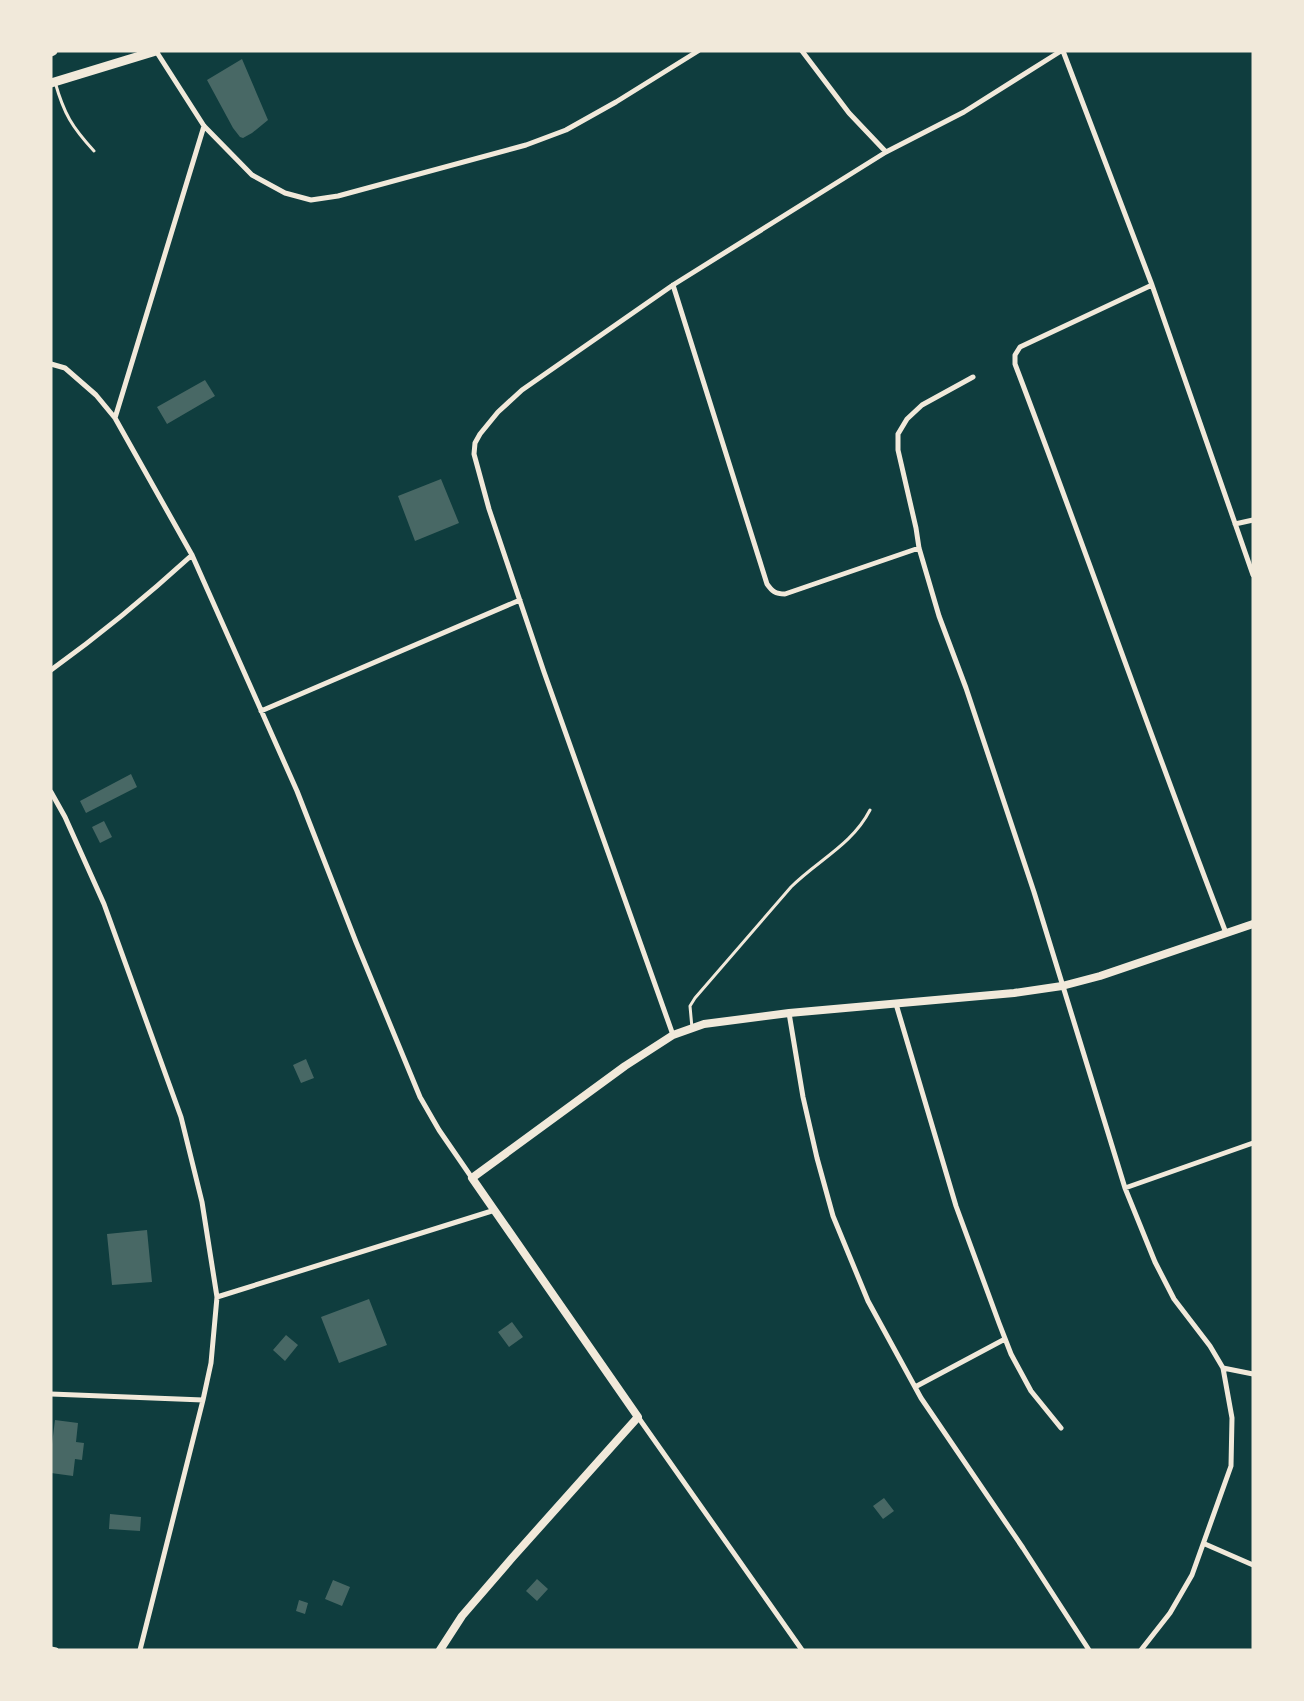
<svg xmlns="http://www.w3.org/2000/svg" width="1304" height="1701" font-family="'Libre Baskerville',serif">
	<rect width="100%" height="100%" fill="#0f3d3e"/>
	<path fill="#486865" d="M242,59L268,120L252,133L243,138L240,137L233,128L207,80Z
		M205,380L215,396L167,424L157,407Z
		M441,479L459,523L415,541L398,496Z
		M131,774L137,787L86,813L80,801Z
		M104,821L112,837L100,843L92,827Z
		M306,1059L314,1078L301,1083L293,1065Z
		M147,1230L152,1282L112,1285L107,1234Z
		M369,1299L387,1345L339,1363L321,1317Z
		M512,1322L523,1337L509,1347L498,1332Z
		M286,1335L298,1345L285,1361L273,1350Z
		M55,1420L78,1423L76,1442L84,1443L82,1460L75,1459L73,1476L51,1473V1452Z
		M884,1498L894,1511L883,1519L873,1506Z
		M110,1514L141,1517L140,1531L109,1529Z
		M537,1579L548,1589L537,1601L526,1591Z
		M333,1580L350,1587L342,1606L325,1599Z
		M299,1600L308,1603L305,1614L296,1611Z"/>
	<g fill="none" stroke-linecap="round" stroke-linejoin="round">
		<path stroke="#f1e9da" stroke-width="3" d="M55,82C64,114 72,127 94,151
			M692,1028L690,1006L695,998L791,887C818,860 852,845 870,810"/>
		<path stroke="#f1e9da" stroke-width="5" d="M156,51L204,126L252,175L285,193L311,200L338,196L526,145L566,130L616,102L698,51
			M802,51L849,113L886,152
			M1063,51L1152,285L1253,575
			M673,285L767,584C772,591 775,594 785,594L919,548
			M1152,285L1020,347L1015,355V364C1087,553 1153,744 1226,933
			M51,364L65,368L96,395L115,418L192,555L297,791L356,942L420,1097L439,1130L472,1178
			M973,377L922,405L907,419L898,434V450L916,528L919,548L939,616L966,688L1034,892L1125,1188L1155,1262L1174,1299L1210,1346L1223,1368L1253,1374
			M115,418L204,126
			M1235,524L1253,520
			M51,670C101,634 147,596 192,555
			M261,711L520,600
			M51,792L65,817L104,904L181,1117L202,1202L217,1297L211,1363L203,1400L140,1650
			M896,1004L956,1206L999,1323L1011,1354L1031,1391L1061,1428
			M789,1013L803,1097L817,1158L833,1216L868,1301L921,1398L1023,1548L1089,1650
			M673,1035L544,672L489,509L474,454L475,443L480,434L498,412L522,390L673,285L886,152L964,112L1061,51
			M1125,1188L1253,1143
			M217,1297L495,1210
			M915,1387L1005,1339
			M51,1394L203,1400
			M638,1417L802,1650
			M1205,1544L1253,1565
			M51,1649L56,1650
			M1141,1650L1170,1613L1192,1575L1231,1466L1232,1418L1223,1368"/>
		<path stroke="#f1e9da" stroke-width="8" d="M440,1650L462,1616L512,1558L638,1417L472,1178L625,1066L673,1035L704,1024L789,1013L1014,993L1062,986L1100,976L1253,924"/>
		<path stroke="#f1e9da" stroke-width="9" d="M51,52L53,51
			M51,83L156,51"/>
	</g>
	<rect width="1304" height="1701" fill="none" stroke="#f1e9da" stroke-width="105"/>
</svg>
